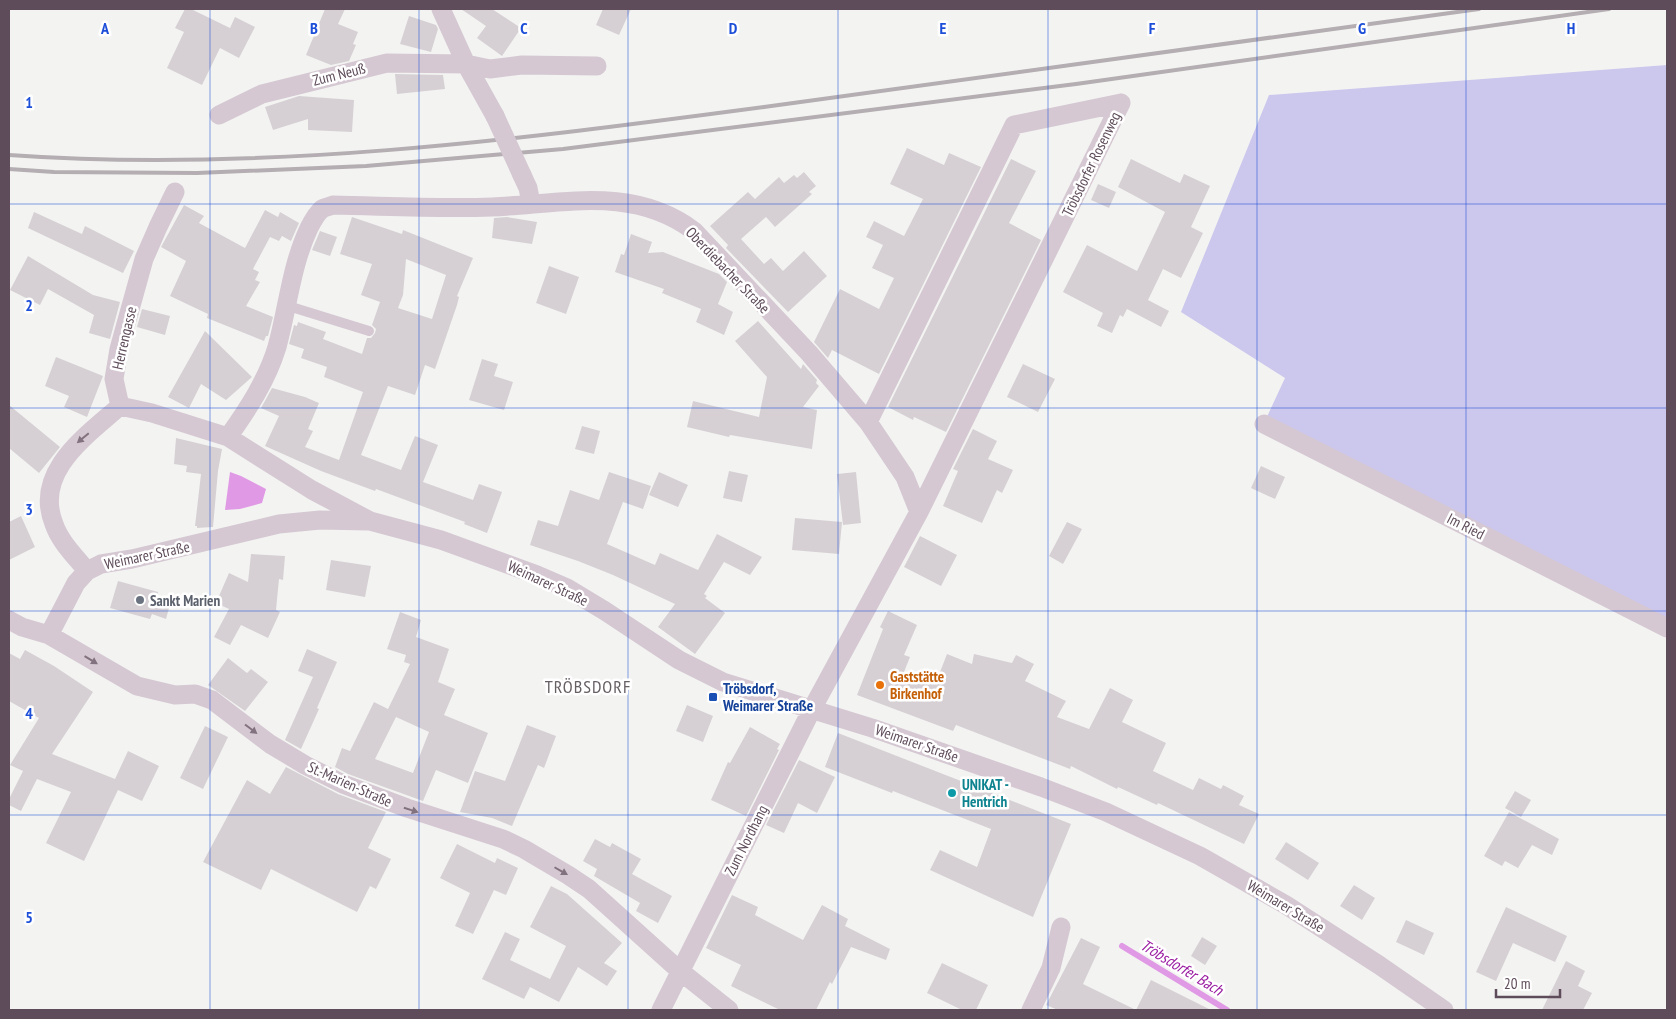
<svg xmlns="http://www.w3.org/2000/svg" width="1676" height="1019" font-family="'PT Sans Narrow',sans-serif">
	<rect width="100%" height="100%" fill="#f3f4f2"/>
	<path fill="#ccc7ec" d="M1667,65V625L1265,421L1285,378L1181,312L1269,95Z"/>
	<path fill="#e099e4" d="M230,472L241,476L266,489L262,503L240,509L225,510Z"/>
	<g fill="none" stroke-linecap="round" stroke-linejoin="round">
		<path stroke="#e099e4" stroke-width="6" d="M1122,946L1227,1010"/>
	</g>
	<path fill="#d6d0d4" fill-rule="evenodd" d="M185,9H191L230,28L235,17L255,27L239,58L220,48L202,85L167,68L184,32L175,28Z
		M325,9H345L338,24L358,32L353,44L356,45L349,61L331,65L306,55Z
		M461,9H492L521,28L502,56L477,38L486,26Z
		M603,9H631L619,35L596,25Z
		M409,16L436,25L438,29L431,52L400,44Z
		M395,74L443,75L445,89L397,94Z
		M299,96L354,100L352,132L308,130V119L273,130L265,107Z
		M907,148L944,165L949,153L981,167L879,374L832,350L828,358L814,342L840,289L879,309L894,278L872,268L883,245L866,237L874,221L904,236L923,199L890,184Z
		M1011,159L1036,171L1009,223L1041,240L946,432L914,417L913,420L888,407Z
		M1131,159L1180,183L1184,174L1210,186L1191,227L1203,233L1181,278L1163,269L1148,300L1169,311L1161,327L1127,309L1123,317L1120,315L1112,333L1097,326L1103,313L1063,292L1087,245L1137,271L1165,212L1118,187Z
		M804,172L816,186L809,192L812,194L775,227L766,217L741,239L764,264L771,258L783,271L804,251L827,276L788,312L726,248L728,245L710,226L748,192L755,199L779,177L784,183L794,175L797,178Z
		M1098,184L1116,192L1109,208L1091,200Z
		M184,205L204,216L199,223L245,248L265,210L278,217L280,212L299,223L291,241L282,236L279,241L270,237L253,269L259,272L255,280L260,282L246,306L273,317L268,336H266L264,341L207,318L208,314L170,296L186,261L161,247Z
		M34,212L82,234L85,226L134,251L123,273L28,228Z
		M352,217L402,234L403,230L473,258L457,296L459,297L457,305L435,369L425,365L415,395L388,386L361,455L401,470L415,436L438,445L423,482L473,500L479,484L502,492L487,533L464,524L465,522L376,489L375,491L321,471L265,446L279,416L261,408L272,388L305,397L319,403L308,429L313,431L305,447L339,460L363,392L324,377L327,367L301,358L304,349L289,344L294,325L297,326L298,322L326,332L323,339L362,354L367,338H371L375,333L376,329L372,325L380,302L361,295L372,264L340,254ZM406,259L446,275L432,319L398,308L403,295Z
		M507,217L537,222L532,244L492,238L494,218Z
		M320,231L337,237L330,256L312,250Z
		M631,234L652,242L648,253L663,252L719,274L727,282L718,304L733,312L724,335L696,322L701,309L662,293L664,289L615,272L621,254L624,255Z
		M28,256L93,295L120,302L110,339L89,333L94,315L48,289L40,305L10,290Z
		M549,266L579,277L566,314L536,303Z
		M142,309L170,316L165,335L137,327Z
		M758,321L801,369L803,364L817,380L816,383L819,386L803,407L817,410L812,449L730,435L729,437L687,427L693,401L759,417L767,377L735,341Z
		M205,331L252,377L226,400L201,384L189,408L168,397Z
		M56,357L103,376L87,417L64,407L69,396L45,386Z
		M482,359L498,364L494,376L513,382L504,410L469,400Z
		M1023,364L1055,379L1038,412L1007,397Z
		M9,405L60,447L39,473L9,448Z
		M582,426L600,431L594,454L575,449Z
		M973,429L997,441L988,459L1013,470L1002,493L997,490L982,523L943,506L958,471L953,469Z
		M176,438L222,449L218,471L213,527L197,528V526H195L201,474L186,472L187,466L174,464Z
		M1261,466L1285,477L1275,499L1251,488Z
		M729,471L748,475L742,502L723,498Z
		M609,472L651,486L643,509L623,502L607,544L655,565L660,553L698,570L717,534L762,557L750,575L724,562L704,594L707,596L705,598L725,613L695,654L658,627L675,604L613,575L578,561L530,545L538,520L558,526L570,490L599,500Z
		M659,472L688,485L678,507L649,495Z
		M856,472L861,523L843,525L837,474Z
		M21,516L35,547L9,560V522Z
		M795,518L842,522L839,554L792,550Z
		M1067,522L1082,529L1063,564L1049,556Z
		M920,536L957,555L941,586L904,567Z
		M251,554L285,556L283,580L279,579L276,610L280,612L268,638L241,625L230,645L214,637L229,609L216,603L229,573L248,582Z
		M331,560L371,566L365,597L326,590Z
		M118,581L158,592L157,597L171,601L166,619L152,614L150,619L110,608Z
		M888,611L917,625L904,655L910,657L904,672L935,685L947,654L972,664L974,654L1012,663L1016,655L1034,664L1025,681L1066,701L1057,717L1089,729L1110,688L1133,700L1122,722L1166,743L1153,771L1193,790L1199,778L1221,789L1223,785L1244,796L1239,805L1259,814L1244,844L1158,803L1157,805L1118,787L1117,789L1071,766L1070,769L956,725L953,731L857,695L883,629L880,627Z
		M400,612L421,620L416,637L449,649L438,682L455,689L444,715L488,733L468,783L436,770L423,801L348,774L335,767L342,748L350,751L374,702L388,709L410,664L404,662L406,655L387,649ZM396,717L429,732L413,773L375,759Z
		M307,649L337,662L317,708L319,709L301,749L285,740L313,677L298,671Z
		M25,650L54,666L93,692L52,754L115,779L128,751L159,766L142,801L118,790L84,861L46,843L71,792L37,779L21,811L9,805V799L23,771L10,765L39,718L9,701V653L20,659Z
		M228,658L247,673L251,669L268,682L245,711L208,685Z
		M687,705L713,716L703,742L676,731Z
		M527,725L556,736L544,768L538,765L512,826L492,818L460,812L475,771L505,781Z
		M205,726L228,737L203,789L180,778Z
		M750,727L780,744L777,749L779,750L746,816L711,800L728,762L730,763Z
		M838,733L1071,824L1033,917L930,870L940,850L977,867L991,829L893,791L892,793L825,767Z
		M799,760L835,777L817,813L798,803L784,833L766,825Z
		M286,767L338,794L386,812L368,848L391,859L376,889L370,886L357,912L271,869L261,890L203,862L247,780L270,794Z
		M1515,791L1531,800L1521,817L1505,808Z
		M1509,812L1559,839L1552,855L1532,845L1518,868L1505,861L1502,866L1484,856Z
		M595,839L610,847L612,843L641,859L632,874L672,896L658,923L636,911L640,903L594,876L597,869L583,861Z
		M1286,842L1319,863L1308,880L1275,859Z
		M457,844L495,863L497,858L518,868L506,895L494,890L473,934L455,926L470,893L440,878Z
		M1354,885L1375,898L1362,920L1340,906Z
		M551,886L567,894L622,943L604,963L617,971L607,986L578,967L559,1002L530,987L524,999L482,979L505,932L520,939L510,960L550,979L566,946L530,927Z
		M732,895L758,907L755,915L803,940L822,905L848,919L845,926L890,949L886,960L851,947L832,984L830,982L816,1010H780L731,986L741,965L706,948Z
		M1506,907L1567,936L1555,962L1513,943L1496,981L1476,972Z
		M1406,920L1434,933L1424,955L1396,942Z
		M1202,937L1217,946L1205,965L1191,956Z
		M1081,938L1100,947L1083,984L1136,1010L1151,980L1211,1010H1058L1046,1005Z
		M1566,961L1585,971L1578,986L1592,993L1583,1010H1542Z
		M942,963L988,985L976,1010H962L927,993Z"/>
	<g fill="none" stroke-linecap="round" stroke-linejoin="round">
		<path stroke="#d5c8d2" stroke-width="10" d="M285,305L369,331"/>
		<path stroke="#d5c8d2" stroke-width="19" d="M441,9L466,64L495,116
			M219,115L262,94L387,63L466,64L490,69L522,65L597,66
			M522,175L528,188L531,203
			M120,406L152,413L228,437L312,490L370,521L441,540L537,575L567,588L605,611L679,660L723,682L872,728L1041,787L1106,812L1200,856L1286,905L1379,965L1444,1010
			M120,406L114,379L119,349L144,259L158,227L175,192
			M868,422L1014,125L1121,103
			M1264,424L1667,628
			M228,437C248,409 267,380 277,347C288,307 291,266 309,228C312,222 316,214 322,209C325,207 329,207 333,205C386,206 439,209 492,207C562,204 633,185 694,231L809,353L868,422L905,477L919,512L812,709L661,1010
			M919,512L1121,103
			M87,571C76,557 60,542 54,524C33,472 86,436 120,406
			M9,620L22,627L49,635L137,686L175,695L195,694L212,700L270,744L305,765L343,784L407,808L503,839L524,849L568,875L589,889L680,971L729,1010
			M49,635L76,583L87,571L101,564L132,559L279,524L320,520L367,521
			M1031,1010L1051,968L1061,927"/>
		<path stroke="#b4adb1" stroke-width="4" d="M9,155C261,173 515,140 764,107C1003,75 1241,42 1479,9
			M9,169L54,172L197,173L366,166L563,149L1076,84L1609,9"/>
		<path stroke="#d5c8d2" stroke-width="19" d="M495,116L522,175"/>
	</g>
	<defs><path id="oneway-solid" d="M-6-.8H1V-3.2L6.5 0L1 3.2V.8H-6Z" transform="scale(1.25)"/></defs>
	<g fill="#82717e">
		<use href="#oneway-solid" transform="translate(83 438) rotate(140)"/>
		<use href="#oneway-solid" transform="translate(91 660) rotate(31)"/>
		<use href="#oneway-solid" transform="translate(251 729) rotate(37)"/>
		<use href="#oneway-solid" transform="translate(411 810) rotate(18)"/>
		<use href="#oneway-solid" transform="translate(561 871) rotate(30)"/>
	</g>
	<path fill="none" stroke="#1d4ed8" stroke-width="1" stroke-opacity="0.55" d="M210,9V1010M419,9V1010M628,9V1010M838,9V1010M1048,9V1010M1257,9V1010M1466,9V1010M9,204H1667M9,408H1667M9,611H1667M9,815H1667"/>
	<circle fill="#6b7280" stroke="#fff" stroke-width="2" cx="140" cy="600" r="5"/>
	<circle fill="#e8710a" stroke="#fff" stroke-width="2" cx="880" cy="685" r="5"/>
	<rect fill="#1a4fb4" stroke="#fff" stroke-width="2" x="708" y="692" width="10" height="10" rx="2.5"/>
	<circle fill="#0f9aa8" stroke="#fff" stroke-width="2" cx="952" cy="793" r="5"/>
	<g text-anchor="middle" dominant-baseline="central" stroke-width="5" stroke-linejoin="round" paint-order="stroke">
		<g font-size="15" fill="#5e4c5a" stroke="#fff">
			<text transform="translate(339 74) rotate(-14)">Zum Neuß</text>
			<text transform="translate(1091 164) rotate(-64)">Tröbsdorfer Rosenweg</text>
			<text transform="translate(728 270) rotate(46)">Oberdiebacher Straße</text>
			<text transform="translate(124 338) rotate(-77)">Herrengasse</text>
			<text transform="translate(1466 526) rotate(27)">Im Ried</text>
			<text transform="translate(147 555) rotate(-12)">Weimarer Straße</text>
			<text transform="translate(548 583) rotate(25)">Weimarer Straße</text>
			<text transform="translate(917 743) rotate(19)">Weimarer Straße</text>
			<text transform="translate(350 784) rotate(24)">St.-Marien-Straße</text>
			<text transform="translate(746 840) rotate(-63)">Zum Nordhang</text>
			<text transform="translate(1286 906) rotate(31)">Weimarer Straße</text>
		</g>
		<g font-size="15" font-weight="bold" fill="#5b616d" stroke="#fff" text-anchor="start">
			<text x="150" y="600">Sankt Marien</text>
		</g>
		<g font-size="15" font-weight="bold" fill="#c56008" stroke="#fff" text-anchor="start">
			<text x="890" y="676">Gaststätte<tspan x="890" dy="17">Birkenhof</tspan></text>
		</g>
		<g font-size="15" font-weight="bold" fill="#164399" stroke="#fff" text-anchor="start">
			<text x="723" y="688">Tröbsdorf,<tspan x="723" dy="17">Weimarer Straße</tspan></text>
		</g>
		<g font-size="15" font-weight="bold" fill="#0d838f" stroke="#fff" text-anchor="start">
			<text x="962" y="784">UNIKAT -<tspan x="962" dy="17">Hentrich</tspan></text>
		</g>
		<g font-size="16" font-style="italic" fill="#9a1ca1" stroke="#fff">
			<text transform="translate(1182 967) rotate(31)">Tröbsdorfer Bach</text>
		</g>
		<g font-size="18" letter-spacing="1" fill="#665f64" stroke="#fff">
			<text x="588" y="686">TRÖBSDORF</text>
		</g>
	</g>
	<g font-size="16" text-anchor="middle" font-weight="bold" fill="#1d4ed8" stroke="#fff" stroke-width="5" stroke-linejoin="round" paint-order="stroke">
		<text x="105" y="34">A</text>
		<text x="314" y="34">B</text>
		<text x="524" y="34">C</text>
		<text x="733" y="34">D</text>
		<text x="943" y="34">E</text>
		<text x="1152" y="34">F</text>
		<text x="1362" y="34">G</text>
		<text x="1571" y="34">H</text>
		<text x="29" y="108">1</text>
		<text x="29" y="311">2</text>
		<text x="29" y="515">3</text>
		<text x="29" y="719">4</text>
		<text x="29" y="923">5</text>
	</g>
	<rect width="1676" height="1019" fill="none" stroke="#5e4c5a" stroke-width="20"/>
	<path d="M1496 989v8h64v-8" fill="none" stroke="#5e4c5a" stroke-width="2.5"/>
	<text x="1504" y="989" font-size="15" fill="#5e4c5a" stroke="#ffffff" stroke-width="4" paint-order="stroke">20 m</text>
</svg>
